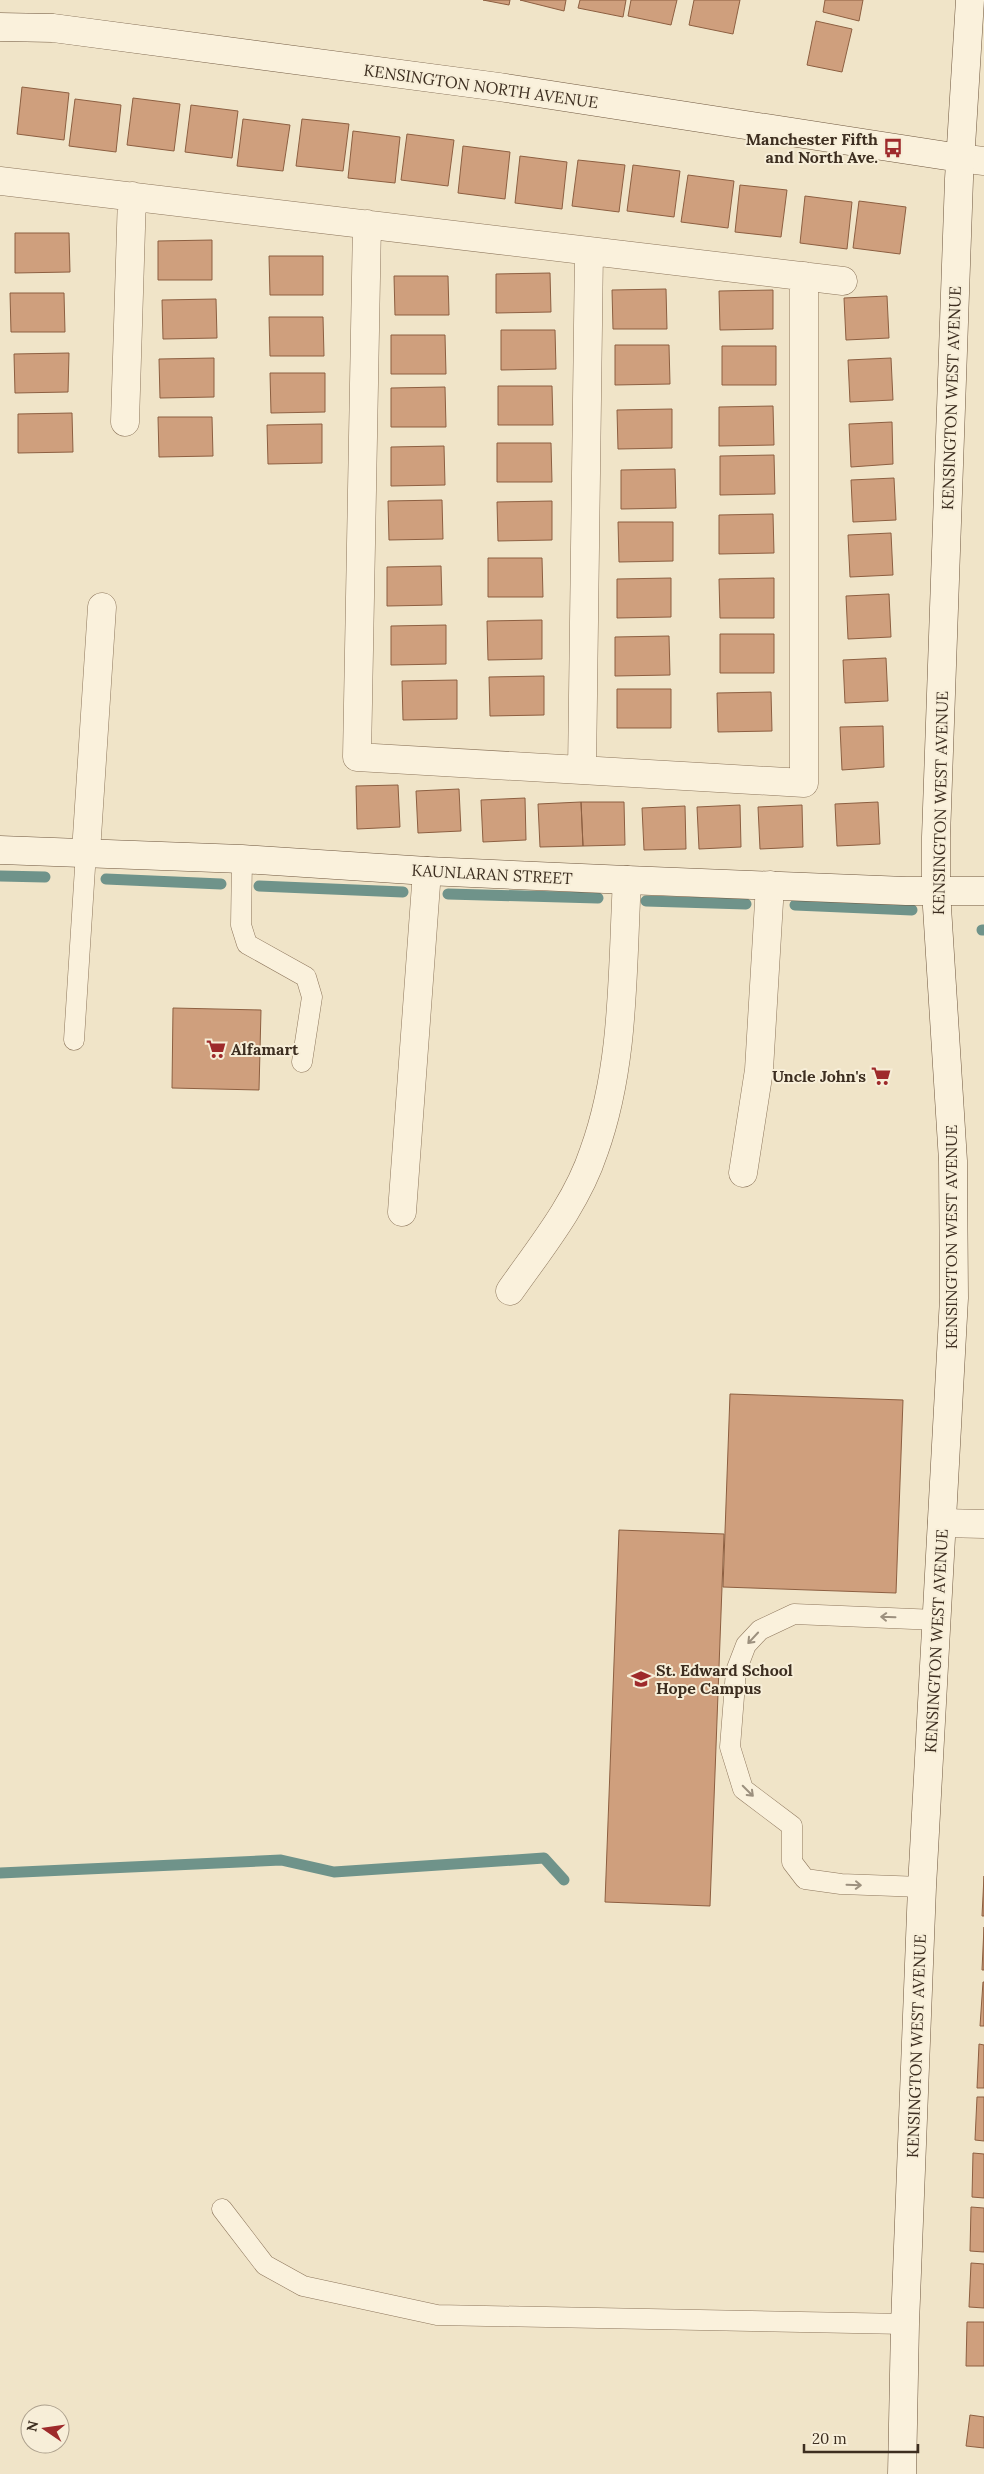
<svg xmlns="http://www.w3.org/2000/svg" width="984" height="2474" font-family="Lora,serif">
	<rect width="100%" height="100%" fill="#f0e4c8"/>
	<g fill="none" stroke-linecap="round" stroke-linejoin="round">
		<path stroke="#6f938a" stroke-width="11" d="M0,876L45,877
			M106,879L221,884
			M259,886L403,892
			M448,894L598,898
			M646,901L746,904
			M795,905L912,910
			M982,930H984
			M0,1873L281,1860L334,1872L544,1858L564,1880"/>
	</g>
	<path fill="#cf9f7d" stroke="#8d5f41" d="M483,0H510L509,5Z
		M520,0H566L564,11Z
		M580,0H626L623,17L578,8Z
		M631,0H677L671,25L628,16Z
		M694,0H740L733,34L689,25Z
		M825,0H863L859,21L823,12Z
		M816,21L852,29L842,72L807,65Z
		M22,87L69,93L64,140L17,134Z
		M133,98L180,104L174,151L127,145Z
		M75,99L121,105L116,152L69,146Z
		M191,105L238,111L232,158L185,152Z
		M243,119L290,125L283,171L237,166Z
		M302,119L349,124L343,171L296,166Z
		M353,131L400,137L395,183L348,178Z
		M407,134L454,140L448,186L401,180Z
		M463,146L510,152L505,199L458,193Z
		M520,156L567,162L562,209L515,203Z
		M578,160L625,165L619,212L572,206Z
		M633,165L680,171L674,217L627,211Z
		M688,175L734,181L728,228L681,222Z
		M740,185L787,190L781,237L735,232Z
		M805,196L852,202L847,249L800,243Z
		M859,201L906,207L900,254L853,248Z
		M15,233H69L70,272L15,273Z
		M212,240V280H158V241Z
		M269,256H323V295H270Z
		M550,273L551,312L496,313V274Z
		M394,276H448L449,315H395Z
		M666,289L667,329H613L612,290Z
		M773,290V329L720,330L719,291Z
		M10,293H64L65,332H11Z
		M887,296L889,338L846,340L844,298Z
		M216,299L217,338L163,339L162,300Z
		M269,317H323L324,356H270Z
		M501,330H555L556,369L501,370Z
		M391,335H445L446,374H391Z
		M615,345H669L670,384L615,385Z
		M722,346H776V385H722Z
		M69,353L68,392L15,393L14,354Z
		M214,358V397L160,398L159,359Z
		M891,358L893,400L850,402L848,360Z
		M270,373H325V412L271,413Z
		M498,386H552L553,425H498Z
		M445,387L446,427H391V388Z
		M773,406L774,445L719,446V407Z
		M672,409V448L618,449L617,410Z
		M72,413L73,452L18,453V414Z
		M158,417H212L213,456L159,457Z
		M892,422L893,464L851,467L849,424Z
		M322,424V463L268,464L267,425Z
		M497,443H551L552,482H497Z
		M444,446L445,485L391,486V447Z
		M774,455L775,494L720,495V456Z
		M675,469L676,508L621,509V470Z
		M894,478L896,520L853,522L851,480Z
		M442,500L443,539L389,540L388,501Z
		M552,501V540L498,541L497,502Z
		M773,514L774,553L719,554V515Z
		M618,522H673V561L619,562Z
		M891,533L893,575L850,577L848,535Z
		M488,558H542L543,597H488Z
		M441,566L442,605L387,606V567Z
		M671,578V617L617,618V579Z
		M774,578V618H720L719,579Z
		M889,594L891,637L848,639L846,596Z
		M542,620V659L488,660L487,621Z
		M446,625V664L391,665V626Z
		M720,634H774V673H720Z
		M669,636L670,675L615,676V637Z
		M886,658L888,701L845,703L843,660Z
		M544,676V715L490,716L489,677Z
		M457,680V719L403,720L402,681Z
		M617,689H671V728H617Z
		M771,692L772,731L718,732L717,693Z
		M883,726L884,767L842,770L840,727Z
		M398,785L400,827L357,829L356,786Z
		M459,789L461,831L418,833L416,791Z
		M525,798L526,840L483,842L481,800Z
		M581,802H624L625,845L583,846Z
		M581,802L583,846L540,847L538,804Z
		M878,802L880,844L837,846L835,804Z
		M740,805L741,847L699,849L697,807Z
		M802,805L803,847L760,849L758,807Z
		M685,806L686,849L644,850L642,808Z
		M173,1008L261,1010L259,1090L172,1088Z
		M730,1394L903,1400L896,1593L723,1587Z
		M619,1530L724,1534L710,1906L605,1902Z
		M984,1876V1916H982Z
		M984,1927V1970H982Z
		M983,1982H984V2026H980Z
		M979,2044L984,2045V2088H977Z
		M977,2097H984V2141L975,2140Z
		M973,2153L984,2154V2198L972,2197Z
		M971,2207L984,2208V2252L970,2251Z
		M971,2263L984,2264V2308L969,2307Z
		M967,2322H984V2366H966Z
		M970,2415L984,2417V2448L966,2446Z"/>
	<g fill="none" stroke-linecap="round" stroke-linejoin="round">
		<defs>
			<path id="lane" d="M242,859L241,925L247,944L306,977L312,997L302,1062
				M74,1040L86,852
				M922,1887L841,1884L805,1879L792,1862V1826L743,1789L730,1747L736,1671L746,1645L760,1630L794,1614L937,1620
				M222,2209L265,2265L303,2286L437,2315L905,2324"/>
			<path id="street" d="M960,158L984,161
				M0,181L843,281
				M367,224L357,757L804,783V276
				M125,422L132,196
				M582,770L589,251
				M86,852L102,607
				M743,1173L759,1070L770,885
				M402,1212L427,871
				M510,1291C541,1247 577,1203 594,1151C625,1065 622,971 627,880
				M942,1523L984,1524"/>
			<path id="secondary" d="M0,27L53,28L499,87L960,158
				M0,850L242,859L427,871L627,880L906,891H984
				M902,2474L905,2324L922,1887L954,1298L953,1161L936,891V837L959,179L970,0"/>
		</defs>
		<use href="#lane" stroke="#8d765c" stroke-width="21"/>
		<use href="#street" stroke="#8d765c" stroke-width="29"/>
		<use href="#secondary" stroke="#6f573f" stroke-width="29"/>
		<use href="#lane" stroke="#faf1dc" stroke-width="20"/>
		<use href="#street" stroke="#faf1dc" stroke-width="28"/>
		<use href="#secondary" stroke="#faf1dc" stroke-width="28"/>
	</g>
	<defs><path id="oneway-shaft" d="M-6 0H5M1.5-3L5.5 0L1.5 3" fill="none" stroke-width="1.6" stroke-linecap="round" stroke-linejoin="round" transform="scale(1.25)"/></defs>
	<g stroke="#9c907e">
		<use href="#oneway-shaft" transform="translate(888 1617) rotate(-178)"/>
		<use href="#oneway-shaft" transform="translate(753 1638) rotate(133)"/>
		<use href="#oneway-shaft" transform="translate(748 1791) rotate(45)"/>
		<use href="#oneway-shaft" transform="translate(854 1885) rotate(2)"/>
	</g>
	<defs>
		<symbol id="bus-bare" viewBox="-9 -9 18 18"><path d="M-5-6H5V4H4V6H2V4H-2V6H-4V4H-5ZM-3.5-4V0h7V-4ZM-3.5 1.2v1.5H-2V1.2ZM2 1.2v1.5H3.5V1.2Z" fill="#9e2a2b" stroke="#f7eed8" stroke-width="2.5" paint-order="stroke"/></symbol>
		<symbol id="supermarket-bare" viewBox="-9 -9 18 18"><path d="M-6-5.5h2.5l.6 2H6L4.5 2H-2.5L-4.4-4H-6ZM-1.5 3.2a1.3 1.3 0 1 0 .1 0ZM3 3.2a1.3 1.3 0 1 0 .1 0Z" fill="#9e2a2b" stroke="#f7eed8" stroke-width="2.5" paint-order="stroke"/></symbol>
		<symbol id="school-bare" viewBox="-9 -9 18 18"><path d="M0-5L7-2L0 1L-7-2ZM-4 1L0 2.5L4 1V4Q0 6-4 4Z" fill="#9e2a2b" stroke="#f7eed8" stroke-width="2.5" paint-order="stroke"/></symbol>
	</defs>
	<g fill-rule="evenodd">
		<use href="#bus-bare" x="879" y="134" width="28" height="28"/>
		<use href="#supermarket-bare" x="202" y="1035" width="28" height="28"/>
		<use href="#supermarket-bare" x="867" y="1062" width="28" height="28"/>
		<use href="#school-bare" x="627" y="1665" width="28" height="28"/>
	</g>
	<g text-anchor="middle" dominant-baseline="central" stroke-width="4" stroke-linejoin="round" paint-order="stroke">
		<g font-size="16" fill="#3d2e20" stroke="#f7eed8">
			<text transform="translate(481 86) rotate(8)">KENSINGTON NORTH AVENUE</text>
			<text transform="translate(951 398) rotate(-88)">KENSINGTON WEST AVENUE</text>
			<text transform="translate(940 803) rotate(-89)">KENSINGTON WEST AVENUE</text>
			<text transform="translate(492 874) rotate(3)">KAUNLARAN STREET</text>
			<text transform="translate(951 1237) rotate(-90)">KENSINGTON WEST AVENUE</text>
			<text transform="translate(936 1641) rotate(-87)">KENSINGTON WEST AVENUE</text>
			<text transform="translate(916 2046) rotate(-88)">KENSINGTON WEST AVENUE</text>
		</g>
		<g font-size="16" font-weight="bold" fill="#3d2e20" stroke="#f7eed8" text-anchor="end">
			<text x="878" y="139">Manchester Fifth<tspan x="878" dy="18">and North Ave.</tspan></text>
			<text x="231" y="1049" text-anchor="start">Alfamart</text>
			<text x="866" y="1076">Uncle John's</text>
			<text x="656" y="1670" text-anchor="start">St. Edward School<tspan x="656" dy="18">Hope Campus</tspan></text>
		</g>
	</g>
	<g transform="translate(45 2429) rotate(283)"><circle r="24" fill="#f7eed8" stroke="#ada18e"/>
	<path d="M0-4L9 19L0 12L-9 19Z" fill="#9e2a2b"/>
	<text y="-8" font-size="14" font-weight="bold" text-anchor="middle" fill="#3d2e20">N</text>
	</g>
	<path d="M804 2444v8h114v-8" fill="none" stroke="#3d2e20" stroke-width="2.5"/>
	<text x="812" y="2444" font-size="15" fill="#3d2e20" stroke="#f7eed8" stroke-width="4" paint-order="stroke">20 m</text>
</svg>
